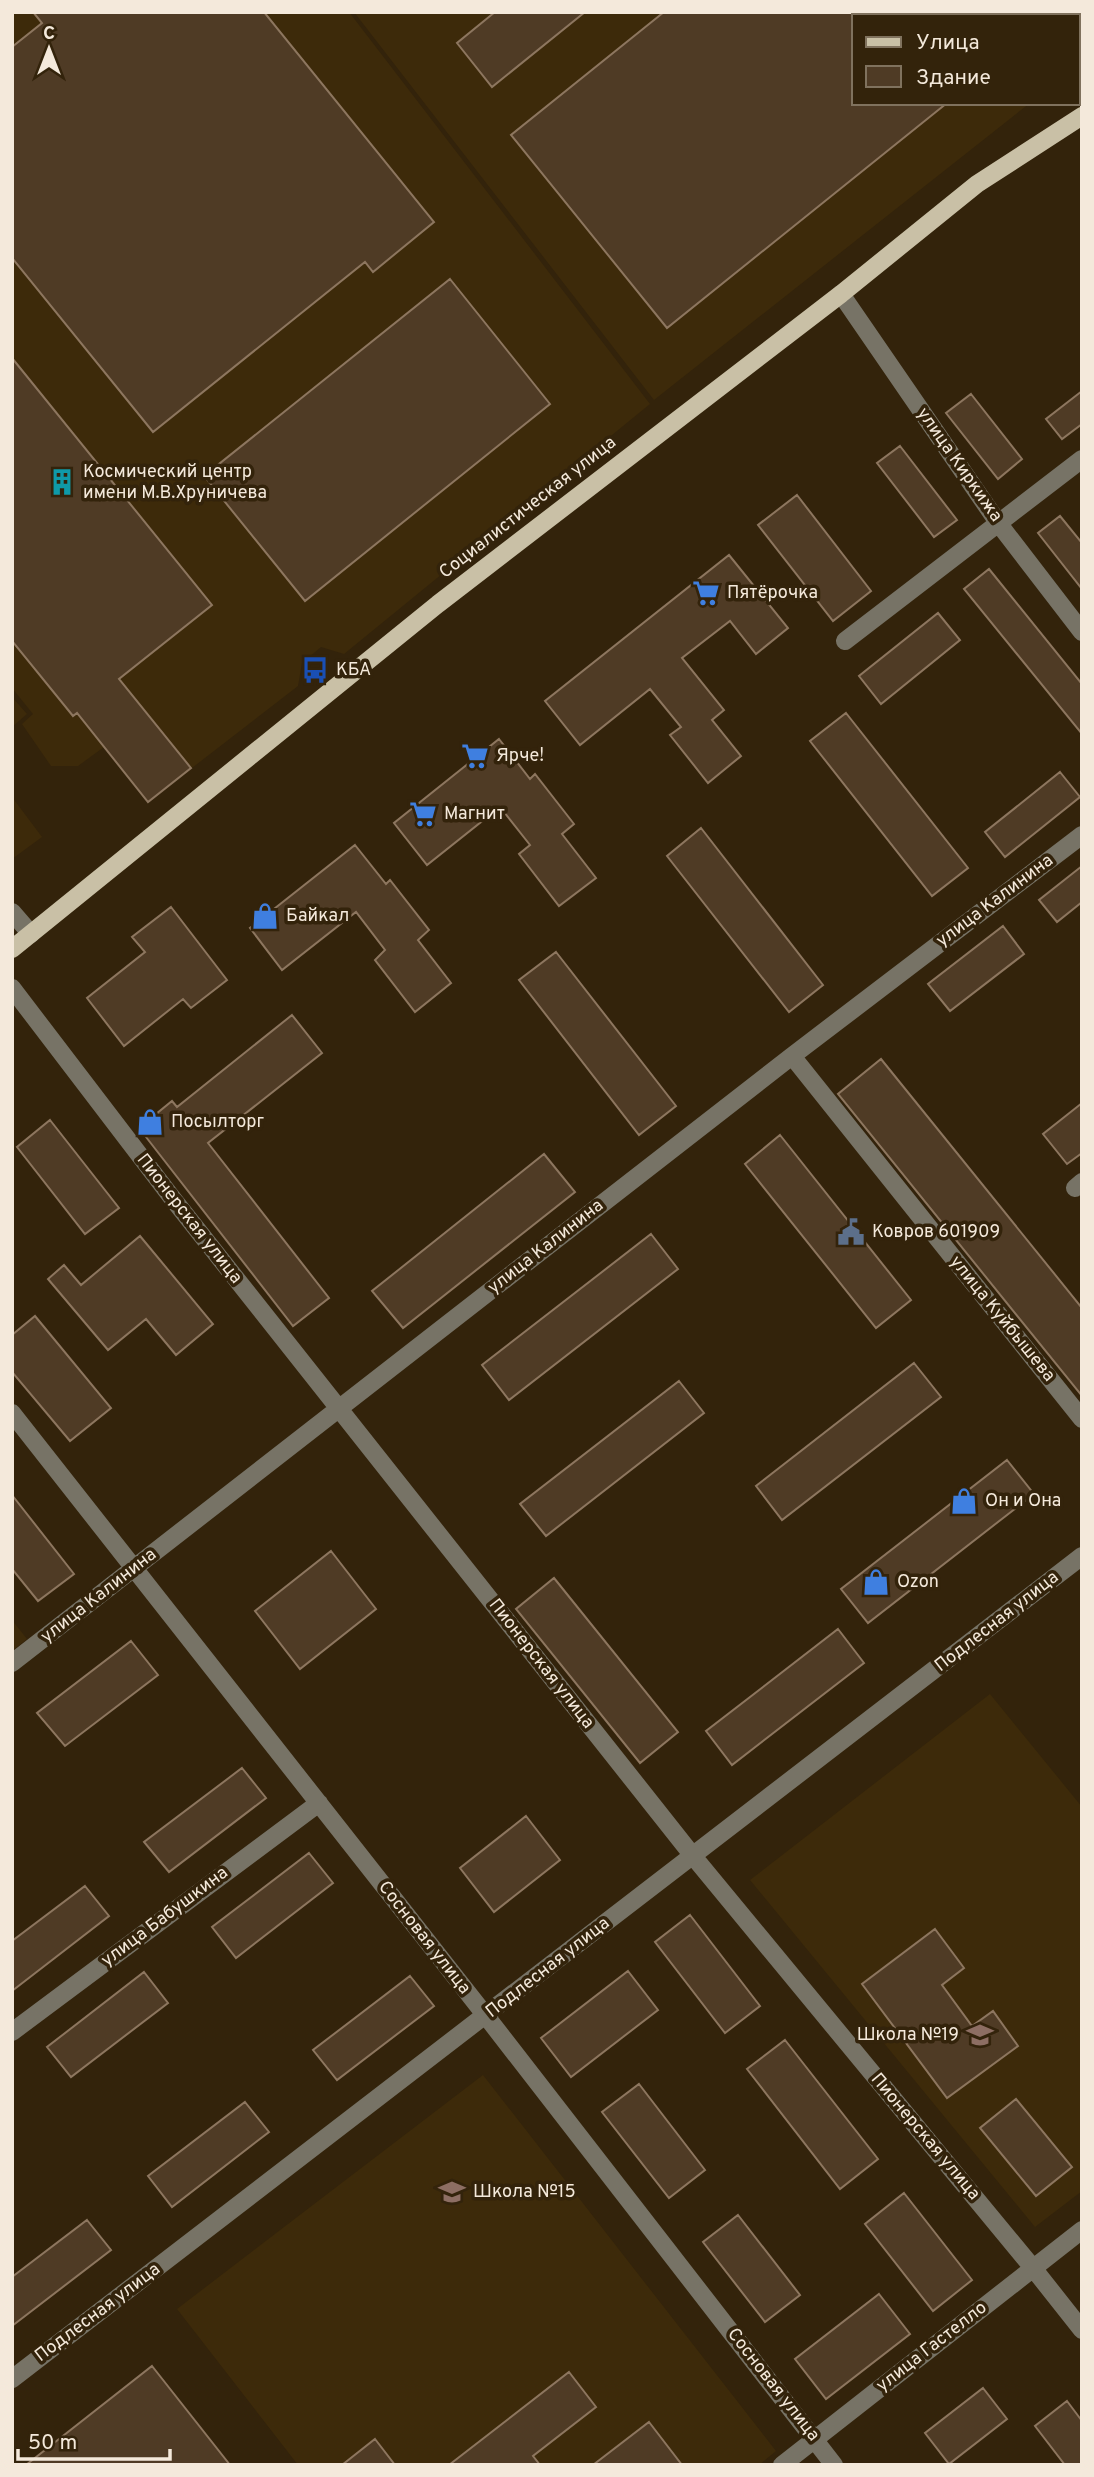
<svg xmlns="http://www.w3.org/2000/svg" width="1094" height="2477" font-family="Overpass,sans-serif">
	<rect width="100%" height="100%" fill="#33230b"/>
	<path fill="#3d2a0a" d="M12,12H349L650,404L344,654L321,647L302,663L298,686L148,802L104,747L78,766H51L22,724L33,714L12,688Z
		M354,12H1082L1078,16H854V103H1030L654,400Z
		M12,697L27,714L12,727Z
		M12,797L42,837L12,859Z
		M12,1620L27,1639L12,1651Z
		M990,1694L1082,1807V2191L1035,2227L750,1880Z
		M483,2075L776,2451L759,2465H298L177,2309Z"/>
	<path fill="#4f3b25" stroke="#8d765f" stroke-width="2" d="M33,12H264L434,222L373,272L365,262L153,432L12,258V47L42,23Z
		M495,12H585L492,87L457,43Z
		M664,12H854V103H947L667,328L511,135Z
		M450,279L550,404L305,601L204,476Z
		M12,358L212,605L119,679L191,768L148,802L77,713L73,716L12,641Z
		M1082,391V424L1062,439L1046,419Z
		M971,394L1022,459L998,479L946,413Z
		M900,446L957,520L934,537L877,463Z
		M797,495L871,591L833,621L758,525Z
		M1060,516L1082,543V589L1038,533Z
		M729,555L788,628L756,654L730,621L682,658L724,710L712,720L741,756L708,783L670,735L681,727L650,689L580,745L545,701Z
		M989,569L1082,684V734L964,589Z
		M938,613L960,640L881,704L859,676Z
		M846,713L968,868L932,896L810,741Z
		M499,739L530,779L535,774L574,824L562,834L596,878L559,906L519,854L530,845L500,807L427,865L394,823Z
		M1060,772L1080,797L1005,857L985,832Z
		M701,828L823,985L789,1012L667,856Z
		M355,845L386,884L390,880L429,930L418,940L451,983L415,1012L375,960L385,950L356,912L282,970L250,928Z
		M1082,866V902L1057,922L1039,900Z
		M171,907L227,980L191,1008L183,999L124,1046L87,998L145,952L132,937Z
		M1003,926L1024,954L950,1011L928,984Z
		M556,952L676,1106L639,1135L519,980Z
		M292,1015L322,1053L208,1143L329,1298L293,1326L139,1128L172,1101L177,1107Z
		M881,1059L1082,1308V1396L838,1094Z
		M1082,1103V1153L1067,1164L1043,1134Z
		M50,1120L119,1208L85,1234L17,1147Z
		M780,1135L911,1300L876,1328L745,1164Z
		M544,1154L575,1192L403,1328L372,1291Z
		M651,1234L678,1269L509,1400L482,1365Z
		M140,1236L213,1324L176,1355L146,1319L108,1350L48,1279L64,1265L81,1285Z
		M35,1316L111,1408L70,1441L12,1372V1335Z
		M914,1363L941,1397L782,1520L756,1486Z
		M679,1381L704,1413L546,1536L520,1504Z
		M1007,1460L1034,1494L868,1623L841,1589Z
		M12,1495L74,1574L38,1601L12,1569Z
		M331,1551L376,1609L300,1669L255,1611Z
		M554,1578L678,1732L640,1763L516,1609Z
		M838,1629L864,1663L732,1765L706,1731Z
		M131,1641L158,1675L65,1746L37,1713Z
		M242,1768L266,1798L169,1872L144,1842Z
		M526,1816L560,1860L494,1912L460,1868Z
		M309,1853L333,1883L236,1958L212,1927Z
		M85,1886L109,1916L12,1991V1941Z
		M690,1915L760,2006L725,2033L655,1942Z
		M935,1929L964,1968L942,1985L972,2026L993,2011L1018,2046L947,2098L862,1984Z
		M628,1971L658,2010L571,2077L541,2038Z
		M144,1972L168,2003L71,2077L47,2047Z
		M410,1976L434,2006L337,2080L313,2050Z
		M785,2040L878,2159L840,2189L747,2069Z
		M639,2084L705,2170L669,2198L602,2112Z
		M1016,2099L1072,2167L1036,2196L980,2128Z
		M245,2102L269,2132L172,2207L148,2176Z
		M904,2193L972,2280L933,2311L865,2224Z
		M738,2215L800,2295L765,2322L703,2242Z
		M87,2220L111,2250L12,2326V2277Z
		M879,2294L910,2334L826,2399L795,2359Z
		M152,2366L230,2465H26Z
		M569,2372L596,2407L533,2456L540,2465H449Z
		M983,2388L1007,2419L949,2464L925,2433Z
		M1067,2401L1082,2421V2465H1065L1035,2426Z
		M649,2422L682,2465H593Z
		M375,2439L395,2465H342Z"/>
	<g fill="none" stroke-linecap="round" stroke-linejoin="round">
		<path stroke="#777366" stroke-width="18" d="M1079,12L1082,16
			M841,294L999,524L1082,632
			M845,641L1082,459
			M12,912L31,934
			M12,988L173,1199L693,1856L1033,2268L1082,2330
			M792,1056L1082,1419
			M1075,1188L1082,1182
			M12,1413L486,2016L834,2465
			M12,1663L792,1056L1082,835
			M12,2032L319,1803
			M12,2379L1082,1556
			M782,2465L1082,2230"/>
		<path stroke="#c9c0a6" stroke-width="18" d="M12,949L438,604L841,294L977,184L1082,116"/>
	</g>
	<defs>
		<symbol id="building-bare" viewBox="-9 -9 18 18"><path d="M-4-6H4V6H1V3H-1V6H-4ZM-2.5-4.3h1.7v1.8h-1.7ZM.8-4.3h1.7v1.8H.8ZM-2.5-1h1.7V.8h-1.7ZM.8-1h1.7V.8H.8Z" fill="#0f9aa8" stroke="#33230b" stroke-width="2.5" paint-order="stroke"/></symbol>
		<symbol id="supermarket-bare" viewBox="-9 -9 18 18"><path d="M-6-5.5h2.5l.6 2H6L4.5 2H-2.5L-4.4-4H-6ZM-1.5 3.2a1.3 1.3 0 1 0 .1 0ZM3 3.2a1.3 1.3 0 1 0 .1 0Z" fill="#3f7fe0" stroke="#33230b" stroke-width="2.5" paint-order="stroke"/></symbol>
		<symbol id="bus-bare" viewBox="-9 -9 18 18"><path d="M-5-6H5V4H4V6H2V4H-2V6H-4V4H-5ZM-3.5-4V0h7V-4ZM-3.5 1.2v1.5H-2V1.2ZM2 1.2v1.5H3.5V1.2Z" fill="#1a4fb4" stroke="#33230b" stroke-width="2.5" paint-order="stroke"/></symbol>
		<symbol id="shop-bare" viewBox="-9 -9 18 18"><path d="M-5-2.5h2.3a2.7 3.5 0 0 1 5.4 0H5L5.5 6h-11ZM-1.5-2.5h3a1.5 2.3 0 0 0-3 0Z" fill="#3f7fe0" stroke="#33230b" stroke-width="2.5" paint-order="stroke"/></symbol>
		<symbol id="civic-bare" viewBox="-9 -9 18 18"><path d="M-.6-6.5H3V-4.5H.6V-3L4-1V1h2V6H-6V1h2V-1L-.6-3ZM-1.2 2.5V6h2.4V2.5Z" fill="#5c6f8a" stroke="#33230b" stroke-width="2.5" paint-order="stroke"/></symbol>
		<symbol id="school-bare" viewBox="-9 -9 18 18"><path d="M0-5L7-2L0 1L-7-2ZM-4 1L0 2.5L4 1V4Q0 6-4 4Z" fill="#8d6e63" stroke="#33230b" stroke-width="2.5" paint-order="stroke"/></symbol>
	</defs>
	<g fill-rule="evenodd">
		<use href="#building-bare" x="43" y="463" width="38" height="38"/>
		<use href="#supermarket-bare" x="687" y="574" width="38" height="38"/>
		<use href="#bus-bare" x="296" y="651" width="38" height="38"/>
		<use href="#supermarket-bare" x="456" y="737" width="38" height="38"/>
		<use href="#supermarket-bare" x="404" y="795" width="38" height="38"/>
		<use href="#shop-bare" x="246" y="897" width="38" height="38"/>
		<use href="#shop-bare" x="131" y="1103" width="38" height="38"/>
		<use href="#civic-bare" x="832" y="1213" width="38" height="38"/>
		<use href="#shop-bare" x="945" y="1482" width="38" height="38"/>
		<use href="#shop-bare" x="857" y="1563" width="38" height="38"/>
		<use href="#school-bare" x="961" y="2016" width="38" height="38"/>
		<use href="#school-bare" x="433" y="2173" width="38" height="38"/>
	</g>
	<g text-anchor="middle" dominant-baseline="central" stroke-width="7" stroke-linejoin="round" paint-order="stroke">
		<g font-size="18" fill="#f4e9db" stroke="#33230b">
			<text transform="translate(959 465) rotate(55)">улица Киркижа</text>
			<text transform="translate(528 508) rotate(-38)">Социалистическая улица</text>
			<text transform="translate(995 901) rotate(-37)">улица Калинина</text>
			<text transform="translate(189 1219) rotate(52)">Пионерская улица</text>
			<text transform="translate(546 1247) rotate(-38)">улица Калинина</text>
			<text transform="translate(1002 1319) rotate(51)">улица Куйбышева</text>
			<text transform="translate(99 1596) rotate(-38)">улица Калинина</text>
			<text transform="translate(997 1622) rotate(-38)">Подлесная улица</text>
			<text transform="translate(541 1664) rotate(52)">Пионерская улица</text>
			<text transform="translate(165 1917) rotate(-37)">улица Бабушкина</text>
			<text transform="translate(424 1938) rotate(52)">Сосновая улица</text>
			<text transform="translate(548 1968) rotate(-38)">Подлесная улица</text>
			<text transform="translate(925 2137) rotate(50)">Пионерская улица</text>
			<text transform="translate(98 2313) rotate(-37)">Подлесная улица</text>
			<text transform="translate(932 2347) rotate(-38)">улица Гастелло</text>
			<text transform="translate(773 2385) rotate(52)">Сосновая улица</text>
		</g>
		<g font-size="18" fill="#f4e9db" stroke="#33230b" text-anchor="start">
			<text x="83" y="472">Космический центр<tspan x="83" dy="21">имени М.В.Хруничева</tspan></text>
			<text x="727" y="593">Пятёрочка</text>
			<text x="336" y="670">КБА</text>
			<text x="496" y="756">Ярче!</text>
			<text x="444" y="814">Магнит</text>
			<text x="286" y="916">Байкал</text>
			<text x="171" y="1122">Посылторг</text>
			<text x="872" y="1232">Ковров 601909</text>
			<text x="985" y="1501">Он и Она</text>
			<text x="897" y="1582">Ozon</text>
			<text x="959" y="2035" text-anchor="end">Школа №19</text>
			<text x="473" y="2192">Школа №15</text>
		</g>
	</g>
	<rect width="1094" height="2477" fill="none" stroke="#f4e9db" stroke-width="28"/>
	<rect x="852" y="14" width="228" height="91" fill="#33230b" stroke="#80725e" stroke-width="2"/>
	<rect x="866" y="37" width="35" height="10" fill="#c9c0a6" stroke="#80725e" stroke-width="2"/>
	<text x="916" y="49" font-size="21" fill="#f4e9db">Улица</text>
	<rect x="866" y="66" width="35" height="21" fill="#4f3b25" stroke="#80725e" stroke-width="2"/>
	<text x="916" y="84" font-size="21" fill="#f4e9db">Здание</text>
	<g transform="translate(49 49)" stroke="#33230b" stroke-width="5" paint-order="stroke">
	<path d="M0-5L12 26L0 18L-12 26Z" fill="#f4e9db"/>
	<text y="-10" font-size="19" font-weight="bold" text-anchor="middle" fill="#f4e9db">С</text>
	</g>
	<path d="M18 2449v10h152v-10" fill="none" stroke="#f4e9db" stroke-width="3.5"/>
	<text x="28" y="2449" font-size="21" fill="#f4e9db" stroke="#33230b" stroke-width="5" paint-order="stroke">50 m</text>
</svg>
